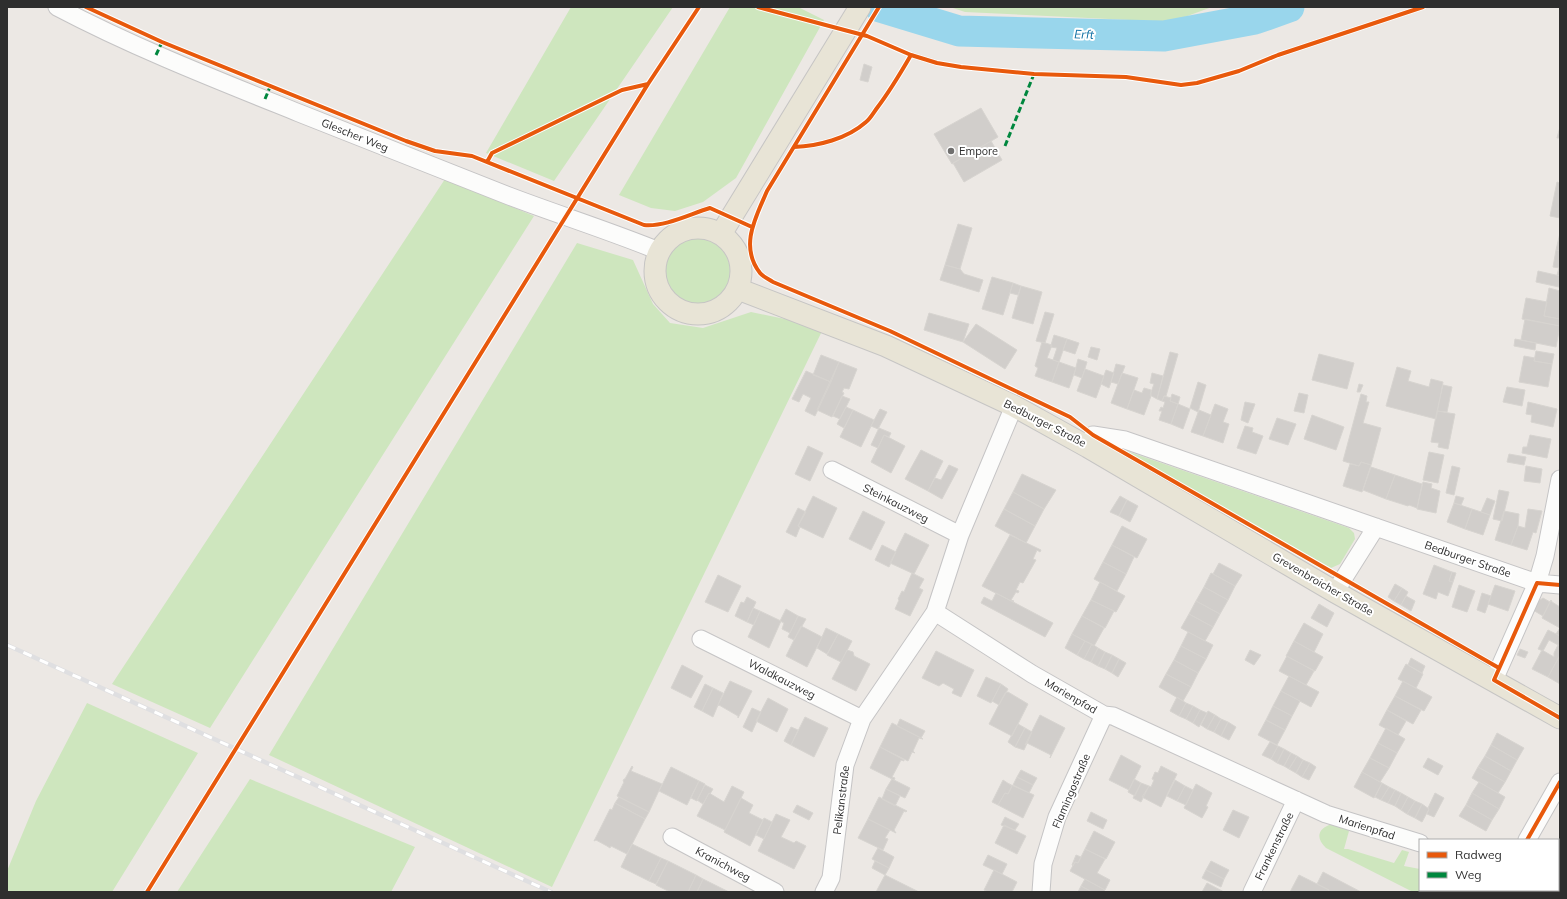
<svg xmlns="http://www.w3.org/2000/svg" width="1567" height="899" font-family="Mulish,sans-serif">
	<rect width="100%" height="100%" fill="#ece8e4"/>
	<path fill="#cee6be" d="M571,7H673L554,181L486,153Z
		M730,7H798L824,20L736,178L703,202L675,211L651,208L619,195Z
		M950,7H1212L1171,22L965,12Z
		M445,179L534,216L210,728L112,684Z
		M664 271a33 33 0 1 1 66 0a33 33 0 1 1-66 0Z
		M577,243L633,260L653,304L670,323L703,328L751,312L824,327L552,887L269,755Z
		M1118,448L1349,528L1354,533L1355,539L1340,564L1331,568Z
		M87,703L198,753L112,892H7V871L36,801Z
		M250,779L415,847L391,892H177Z
		M1332,824L1343,827L1349,831L1344,849H1348L1394,863L1402,850L1409,852L1404,866L1420,869V890H1492V892H1413L1326,848C1315,838 1318,828 1332,824Z"/>
	<g fill="none" stroke-linecap="round" stroke-linejoin="round">
		<path stroke="#99d6ec" stroke-width="31" d="M880,7L959,31L1164,36L1255,19L1289,7"/>
	</g>
	<path fill="#d1cecb" stroke="#d7d4d0" d="M864,64L872,67L868,82L860,80Z
		M981,108L998,137L952,164L934,134Z
		M1560,127V138H1557Z
		M991,141L1002,160L964,182L953,163Z
		M1557,182L1560,183V218L1550,216Z
		M958,224L972,228L960,269L945,265Z
		M1560,233V251L1556,250Z
		M1556,250L1560,251V268L1553,267Z
		M945,265L960,269L964,274L983,280L979,292L940,280Z
		M1559,268H1560V276L1557,275Z
		M1538,271L1560,276L1559,287L1536,282Z
		M992,277L1013,283L1003,315L982,309Z
		M1013,283L1021,286L1018,295L1010,293Z
		M1021,286L1042,292L1033,324L1012,318Z
		M1549,288L1560,291V319L1544,316Z
		M1526,298L1547,302L1544,316L1560,319V326L1522,319Z
		M1045,312L1054,314L1045,343L1036,341Z
		M929,313L969,324L963,342L924,330Z
		M1525,319L1560,326L1556,347L1521,340Z
		M976,324L1017,350L1005,369L963,342Z
		M1054,335L1067,339L1059,362L1053,360L1057,348L1051,347V345Z
		M1067,339L1079,343L1075,354L1063,350Z
		M1515,339L1536,343L1535,350L1514,346Z
		M1042,342L1052,345L1047,358L1059,362L1052,382L1035,376L1038,368L1035,366Z
		M1091,347L1100,349L1097,360L1088,357Z
		M1536,351L1554,354L1552,364L1534,361Z
		M1170,352L1178,354L1166,396H1164L1162,401L1157,399Z
		M1319,354L1354,363L1347,389L1312,380Z
		M821,355L839,362L831,382L813,375Z
		M1524,356L1535,358L1534,361L1552,364L1548,387L1519,382Z
		M1078,359L1087,362L1082,378L1074,375Z
		M839,362L857,369L849,389L844,388L842,392L844,393L832,417L817,410Z
		M1059,362L1076,368L1069,388L1052,382Z
		M1116,364L1125,366L1118,384L1111,382Z
		M1397,367L1411,371L1408,381L1429,387L1431,379L1443,382L1436,419L1386,406Z
		M1085,369L1104,376L1096,398L1077,391Z
		M1106,370L1114,373L1109,388L1101,384Z
		M806,371L831,382L815,416L805,411L811,398L803,394L799,402L792,399Z
		M1122,373L1138,378L1127,409L1111,403Z
		M1152,373L1163,376L1157,399L1150,395L1154,384L1150,383Z
		M1198,382L1206,385L1198,412L1190,408Z
		M1359,384L1363,385L1360,392H1357Z
		M1443,385L1452,387L1447,412L1437,411Z
		M1507,387L1525,390L1522,406L1503,402Z
		M1144,388L1151,390V396L1144,415L1127,409L1134,390L1142,393Z
		M1299,393L1308,395L1304,413L1294,411Z
		M1172,394L1180,397L1178,404L1170,401Z
		M1361,394L1367,396L1366,402H1369L1363,423L1381,428L1371,465L1361,462L1359,466L1343,461Z
		M842,396L850,399L840,419L833,416Z
		M1164,396L1171,398L1170,401L1178,404L1171,424L1159,420L1162,411H1159L1161,407L1163,408L1165,402L1162,401Z
		M1245,402L1255,404L1248,423L1241,420Z
		M1528,402L1557,409L1553,427L1531,422L1532,415L1526,414Z
		M1178,404L1190,409L1183,429L1171,424Z
		M1215,404L1228,409L1223,422L1229,424L1223,443L1203,436Z
		M846,407L853,410L844,428L837,424Z
		M880,409L887,412L878,429L871,426Z
		M853,410L874,420L861,447L840,437Z
		M1199,410L1211,415L1203,436L1191,432Z
		M1437,411L1455,414L1448,449L1438,447L1439,443L1431,442Z
		M1312,415L1344,427L1336,450L1304,439Z
		M1277,418L1296,424L1288,445L1269,439Z
		M1245,426L1253,428L1252,432L1263,436L1256,454L1237,448Z
		M879,428L891,433L889,437L884,435L878,448L871,445Z
		M884,435L905,446L891,473L871,462Z
		M1530,435L1551,439L1547,458L1522,453L1523,447H1527Z
		M808,446L823,453L810,481L795,474Z
		M921,450L943,461L928,491L905,479Z
		M1429,452L1444,455L1438,483L1423,480Z
		M1509,454L1526,457L1524,465L1507,462Z
		M1361,462L1371,465L1362,492L1343,486L1350,464L1359,466Z
		M949,465L958,469L942,499L928,491L935,478L941,480Z
		M1452,466L1460,468L1454,495L1446,493Z
		M1526,466L1542,469L1540,483L1524,481Z
		M1371,467L1395,475L1386,499L1363,490Z
		M1022,474L1056,490L1044,509L1013,492Z
		M1395,475L1422,484L1417,508L1409,505L1408,506L1386,499Z
		M1423,482L1432,484L1431,488L1440,491L1436,513L1417,509Z
		M1499,490L1509,492L1502,521L1493,519Z
		M1013,492L1044,509L1035,526L1004,509Z
		M813,496L837,508L823,538L798,526Z
		M1120,496L1127,500L1119,516L1110,512Z
		M1456,496L1464,498L1461,505L1454,503Z
		M1487,498L1495,501L1490,515L1481,512Z
		M1127,500L1138,506L1130,522L1119,516Z
		M1454,503L1472,509L1465,529L1447,522Z
		M798,508L806,512L798,526L800,527L796,537L786,532Z
		M1004,509L1035,526L1026,543L995,526Z
		M1472,509L1490,515L1483,535L1465,529Z
		M1528,509L1542,511L1536,533L1533,532L1527,550L1511,545L1518,526L1525,528Z
		M863,511L885,522L871,550L849,539Z
		M1504,511L1519,514L1518,526L1511,545L1495,540Z
		M1122,526L1147,539L1137,558L1112,545Z
		M905,533L929,545L914,574L890,563Z
		M1010,535L1041,550L1040,552L1037,550L1033,559L1036,560L1023,583L1020,582L1016,590L1019,591L1018,593L1016,592L1011,600L1014,601L1013,602L982,586Z
		M882,545L896,552L889,567L875,560Z
		M1112,545L1134,557L1126,574L1103,562Z
		M1103,562L1126,574L1117,591L1094,579Z
		M1219,563L1242,575L1235,586L1213,574Z
		M1434,565L1452,572L1449,581L1453,582L1448,596L1438,592L1436,599L1423,594Z
		M1452,572L1456,573L1453,582L1449,581Z
		M912,573L924,579L919,588L923,590L910,616L895,609L899,600L898,599L902,591L904,592Z
		M1211,573L1235,586L1228,600L1204,587Z
		M718,575L741,586L728,612L705,602Z
		M1100,582L1125,596L1116,612L1091,600Z
		M1395,584L1402,588L1394,601L1388,597Z
		M1459,585L1475,591L1467,612L1452,607Z
		M1495,585L1515,591L1508,611L1488,604Z
		M1204,587L1228,600L1220,614L1196,601Z
		M1402,588L1408,592L1401,605L1394,601Z
		M996,593L1053,623L1045,637L981,603L984,597L992,601Z
		M1482,593L1491,596L1485,613L1477,610Z
		M1406,596L1415,601L1411,611L1401,605Z
		M747,597L756,602L747,622L735,616L741,602L744,603Z
		M1543,598L1550,602L1543,616L1533,610L1537,602Z
		M1091,600L1114,611L1105,628L1082,616Z
		M1551,600L1552,602L1560,607V628L1542,618Z
		M1196,601L1220,614L1213,627L1189,614Z
		M1319,604L1334,613L1327,627L1311,618Z
		M753,608L760,611L754,625L747,622Z
		M786,609L798,616L790,633L782,629L784,623L780,621Z
		M760,611L781,621L769,648L748,637Z
		M1189,614L1213,627L1205,641L1181,628Z
		M798,616L806,619L794,640L788,637Z
		M1082,616L1104,628L1094,646L1072,634Z
		M1304,623L1323,634L1314,652L1294,641Z
		M801,626L822,637L807,667L786,656Z
		M826,628L838,634L827,654L817,648Z
		M1560,628V636L1556,634Z
		M1548,630L1560,636V646L1549,640L1543,651L1538,649Z
		M1188,632L1213,645L1206,659L1181,646Z
		M838,634L852,641L841,662L827,655Z
		M1072,634L1085,641L1077,655L1065,648Z
		M1085,641L1092,644L1084,659L1077,655Z
		M1294,641L1323,657L1315,671L1286,656Z
		M1092,644L1098,648L1091,662L1084,659Z
		M1558,645L1560,646V655L1548,677L1532,669L1542,650L1554,657V653Z
		M1181,646L1206,659L1198,673L1174,660Z
		M1098,648L1105,652L1098,666L1091,662Z
		M1520,649L1528,652L1525,658L1517,655Z
		M847,650L853,652L854,656L870,664L856,691L832,679Z
		M1250,650L1261,655L1254,665L1245,660Z
		M936,651L974,670L961,697L952,693L954,689L943,683L939,686L922,678Z
		M1105,652L1112,655L1105,669L1098,666Z
		M1112,655L1119,659L1112,673L1105,669Z
		M1560,655V684L1548,677Z
		M1287,656L1314,671L1306,685L1279,671Z
		M1411,658L1425,666L1422,673L1408,665Z
		M1119,659L1126,663L1118,677L1112,673Z
		M1174,660L1198,673L1191,687L1166,674Z
		M1406,664L1423,674L1416,688L1398,679Z
		M682,665L703,676L691,698L671,688Z
		M1166,674L1191,687L1183,701L1159,687Z
		M1289,676L1319,692L1311,707L1281,691Z
		M986,677L1001,684L991,703L977,696Z
		M730,681L752,691L738,718V716L719,705L717,707Z
		M1403,681L1432,697L1424,711L1395,696Z
		M705,684L713,688L702,711L694,707Z
		M1001,684L1008,689L999,705L992,701Z
		M713,688L723,693L713,717L702,711Z
		M1281,691L1300,701L1292,716L1273,706Z
		M1008,692L1028,704L1012,736L989,724L1005,693Z
		M1395,696L1421,710L1413,724L1387,710Z
		M1177,697L1186,703L1179,716L1170,711Z
		M768,698L788,709L777,732L756,721Z
		M1186,703L1193,706L1186,719L1179,716Z
		M1193,706L1200,710L1193,723L1186,719Z
		M1273,706L1292,716L1285,730L1266,720Z
		M752,708L761,712L752,732L743,727Z
		M1200,710L1207,713L1199,727L1193,723Z
		M1387,710L1406,721L1398,735L1379,725Z
		M1208,711L1215,715L1207,729L1201,725Z
		M1040,715L1065,728L1050,758L1051,755L1027,743L1025,745Z
		M1215,715L1221,719L1214,732L1207,729Z
		M805,717L828,728L814,757L791,745Z
		M900,719L925,731L921,738L897,726Z
		M1221,719L1228,722L1221,736L1214,732Z
		M1266,720L1285,730L1277,745L1258,735Z
		M1228,722L1236,727L1229,740L1221,736Z
		M892,723L923,739L919,738L913,751L915,753L912,752L908,761L880,747Z
		M1018,724L1025,728L1015,747L1008,742Z
		M791,727L798,730L791,745L784,741Z
		M1025,728L1032,732L1024,750L1015,747Z
		M1386,728L1405,739L1397,753L1378,743Z
		M1497,733L1524,748L1517,760L1491,745Z
		M1270,742L1278,746L1271,759L1262,755Z
		M1378,743L1397,753L1389,768L1370,758Z
		M1491,745L1517,760L1511,771L1485,756Z
		M1278,746L1284,749L1277,763L1271,759Z
		M880,747L904,760V761L901,760L892,777L895,778L894,780L870,768Z
		M1284,749L1291,753L1284,766L1277,763Z
		M1291,753L1297,756L1289,769L1284,766Z
		M1121,755L1141,766L1129,790L1109,780Z
		M1297,756L1303,760L1296,773L1289,769Z
		M1485,756L1511,771L1505,782L1478,767Z
		M1370,758L1389,768L1380,782L1362,772Z
		M1428,758L1443,766L1438,775L1423,767Z
		M1303,760L1310,763L1302,777L1296,773Z
		M1310,763L1316,767L1309,780L1302,777Z
		M632,766L633,767L631,771L662,784L649,812L617,796L624,782L623,781L624,779H625Z
		M1161,766L1177,774L1161,807L1142,797L1149,786L1151,787L1154,780L1152,779L1155,772L1158,773Z
		M671,767L699,781L687,805L659,791Z
		M1478,767L1505,782L1498,793L1472,778Z
		M1021,770L1037,778L1033,785L1017,777Z
		M1362,772L1382,783L1374,798L1354,787Z
		M1017,777L1033,785L1029,793L1013,785Z
		M892,779L910,788L905,798L886,789Z
		M1134,779L1141,783L1135,796L1128,792Z
		M1003,780L1012,786L1008,794L1005,793L998,805L992,802Z
		M1175,780L1185,786L1177,801L1167,796Z
		M699,781L705,784L697,801L691,798Z
		M1479,782L1505,797L1499,809L1472,793Z
		M1141,783L1149,786L1141,802L1133,798Z
		M1382,783L1389,787L1381,800L1375,797Z
		M1009,784L1034,795L1023,818L998,805L1005,793L1008,794L1012,786Z
		M1196,784L1212,793L1206,806L1208,807L1202,818L1184,808Z
		M705,785L713,789L710,794L709,793L703,804L697,800Z
		M732,786L744,792L725,830L697,816L709,793L724,802Z
		M1185,786L1193,790L1186,805L1177,801Z
		M1389,787L1395,790L1388,803L1381,800Z
		M886,789L900,796L895,806L882,799Z
		M1395,790L1401,793L1395,806L1388,803Z
		M1401,793L1408,797L1401,810L1395,806Z
		M1435,793L1444,798L1434,817L1427,814L1429,809L1428,808Z
		M1472,793L1499,809L1492,820L1466,805Z
		M619,797L649,812L645,819L615,803Z
		M879,797L907,811L906,812L904,811L894,830L896,833L868,819Z
		M1408,797L1415,801L1407,814L1401,810Z
		M741,798L753,805L749,813L763,820L750,846L724,832Z
		M1415,801L1422,804L1415,818L1407,814Z
		M615,803L645,819L627,854L611,846L610,848L607,846L596,840L594,841L610,809L612,810Z
		M1422,804L1429,809L1422,822L1415,818Z
		M797,805L813,813L809,820L793,812Z
		M1466,805L1492,820L1486,831L1459,816Z
		M1233,810L1249,817L1239,838L1223,830Z
		M1091,812L1107,820L1103,829L1087,821Z
		M776,814L790,820L781,837L794,843L796,841L806,846L794,869L758,851Z
		M1005,817L1019,824L1015,830L1001,825Z
		M764,818L772,822L764,839L756,835Z
		M868,819L890,830L885,838L888,839L883,850L858,838Z
		M1004,825L1026,836L1017,854L995,843Z
		M1094,831L1115,842L1106,859L1085,849Z
		M632,844L661,858L649,881L621,867Z
		M1560,847V890L1559,892H1534L1535,890H1558V850Z
		M878,848L894,857L889,868L872,859Z
		M1085,849L1105,859L1097,873L1110,880L1105,890L1070,871L1075,862L1078,863Z
		M988,855L1007,864L1002,874L983,865Z
		M1076,855L1081,857L1078,863L1075,862L1073,866L1072,865Z
		M661,858L668,861L656,884L649,881Z
		M668,861L696,875L688,892H670L656,885Z
		M875,861L889,868L885,875L872,868Z
		M1211,861L1229,870L1224,879L1206,870Z
		M994,870L1017,882L1012,892H988L984,890Z
		M1206,870L1224,879L1221,887L1202,878Z
		M1323,872L1361,892H1328L1329,890L1317,884Z
		M696,875L703,879L697,892H688Z
		M885,875L919,892H876Z
		M1299,875L1329,890L1328,892H1290Z
		M703,879L729,892H697Z
		M1085,879L1105,890L1103,892H1092L1081,886Z
		M1207,883L1224,892H1202Z
		M1081,886L1092,892H1078Z"/>
	<g fill="none" stroke-linecap="round" stroke-linejoin="round">
		<defs>
			<path id="minor" d="M57,7C135,48 217,80 299,113C369,141 439,169 509,196C559,215 610,231 659,251
				M1014,406L960,535L935,612L1032,674L1104,715L1113,716L1326,814L1420,843
				M1088,447L1093,435L1125,440L1537,583L1560,585
				M832,470L960,535
				M1335,592L1376,527
				M701,639L862,719
				M1494,680L1537,583L1545,556L1560,479
				M672,837L775,892
				M1527,840L1560,782
				M824,892L831,878L845,765L862,719L935,612
				M1041,892L1043,864L1057,817L1104,715
				M1252,892L1296,800
				M1505,892V890"/>
			<path id="major" d="M655 271a43 43 0 1 1 86 0a43 43 0 1 1-86 0Z
				M721,234L860,7
				M738,289L886,346L1014,406L1088,447L1335,592L1560,718"/>
		</defs>
		<use href="#minor" stroke="#c5c4c5" stroke-width="19"/>
		<use href="#major" stroke="#c6c5c4" stroke-width="23"/>
		<use href="#minor" stroke="#fcfcfb" stroke-width="17"/>
		<use href="#major" stroke="#e8e4d6" stroke-width="21"/>
		<defs>
			<path id="rail" d="M7,645L551,892"/>
		</defs>
		<use href="#rail" stroke="#dfdfe1" stroke-width="4.5"/>
		<use href="#rail" stroke="#fff" stroke-width="3" stroke-dasharray="9" stroke-linecap="butt"/>
		<path stroke="#00873e" stroke-width="3" stroke-dasharray="6 3" stroke-linecap="butt" d="M156,55L162,42
			M265,99L270,87
			M1005,146L1034,74"/>
		<defs>
			<path id="cycleway" d="M86,7L162,42L406,141L435,151L472,156L644,225C665,227 690,214 710,208L752,227
				M758,7L867,36L911,55L937,63L961,67L1034,74L1126,77L1181,85L1197,83L1239,71L1278,55L1423,7
				M879,7L767,191C756,217 739,246 760,273C763,277 769,279 773,282L890,331L1070,417L1093,435L1499,668
				M794,147C818,146 847,139 866,122C870,119 874,112 877,108C890,91 900,74 911,55
				M487,162L492,153L622,90L648,84
				M1560,585L1537,583L1494,680L1560,718
				M1527,840L1560,782
				M147,892L648,84L699,7"/>
		</defs>
		<use href="#cycleway" stroke="#fff" stroke-width="6"/>
		<use href="#cycleway" stroke="#e8590c" stroke-width="4"/>
	</g>
	<circle fill="#706f6e" stroke="#fff" stroke-width="1.5" cx="951" cy="151" r="4"/>
	<g text-anchor="middle" dominant-baseline="central" stroke-width="4" stroke-linejoin="round" paint-order="stroke">
		<g font-size="11" fill="#2e2e2e" stroke="#fff">
			<text transform="translate(355 135) rotate(22)">Glescher Weg</text>
			<text transform="translate(1045 423) rotate(27)">Bedburger Straße</text>
			<text transform="translate(896 503) rotate(27)">Steinkauzweg</text>
			<text transform="translate(1468 559) rotate(19)">Bedburger Straße</text>
			<text transform="translate(1323 584) rotate(30)">Grevenbroicher Straße</text>
			<text transform="translate(782 679) rotate(27)">Waldkauzweg</text>
			<text transform="translate(1071 696) rotate(30)">Marienpfad</text>
			<text transform="translate(1071 791) rotate(-67)">Flamingostraße</text>
			<text transform="translate(841 800) rotate(-83)">Pelikanstraße</text>
			<text transform="translate(1367 827) rotate(18)">Marienpfad</text>
			<text transform="translate(1274 846) rotate(-64)">Frankenstraße</text>
			<text transform="translate(723 864) rotate(28)">Kranichweg</text>
		</g>
		<g font-size="11" fill="#2e2e2e" stroke="#fff" text-anchor="start">
			<text x="959" y="151">Empore</text>
		</g>
		<g font-size="12" font-style="italic" fill="#0d6fa3" stroke="#fff">
			<text transform="translate(1084 34) rotate(2)">Erft</text>
		</g>
	</g>
	<rect width="1567" height="899" fill="none" stroke="#2e2e2e" stroke-width="16"/>
	<rect x="1419" y="839" width="140" height="52" fill="#ffffff" stroke="#ababab"/>
	<rect x="1427" y="852" width="20" height="6" fill="#e8590c" stroke="#ababab"/>
	<text x="1455" y="859" font-size="12" fill="#2e2e2e">Radweg</text>
	<rect x="1427" y="872" width="20" height="6" fill="#00873e" stroke="#ababab"/>
	<text x="1455" y="879" font-size="12" fill="#2e2e2e">Weg</text>
</svg>
